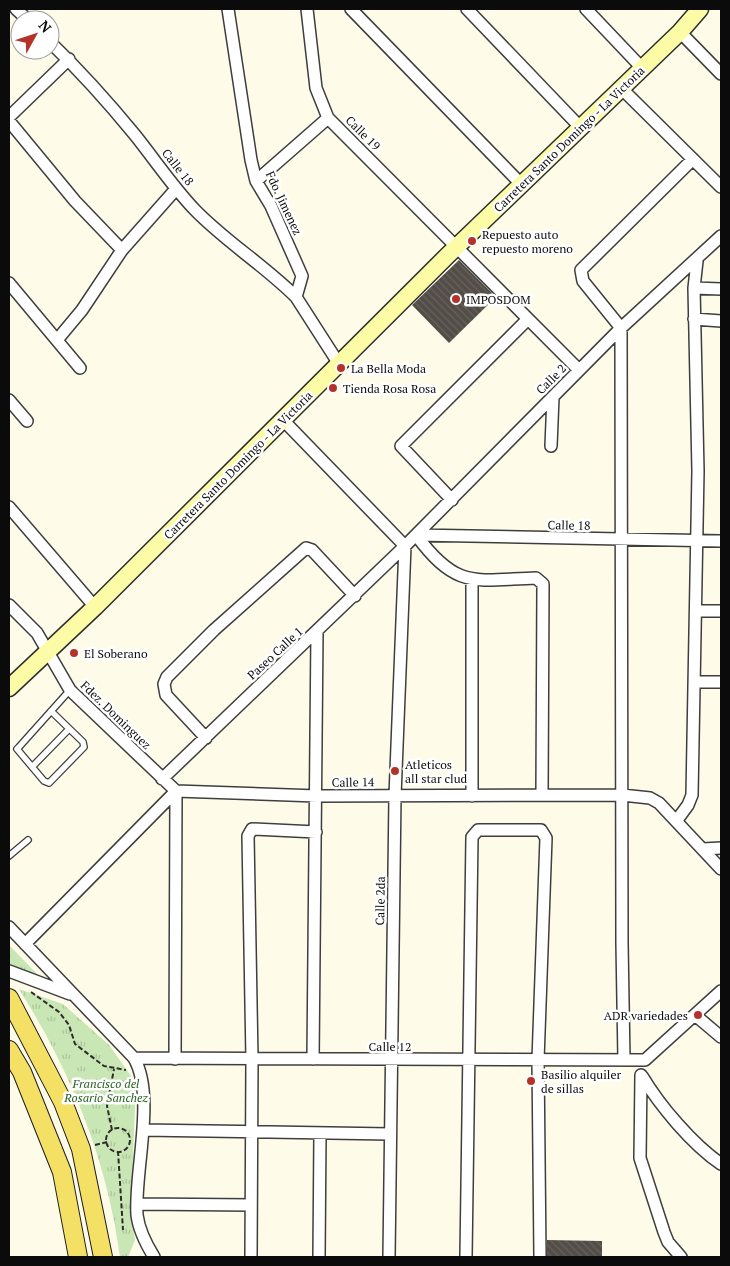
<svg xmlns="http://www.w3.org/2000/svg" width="730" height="1266" font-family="'PT Serif',serif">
	<defs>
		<pattern id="park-tufts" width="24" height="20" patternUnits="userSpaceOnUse" patternTransform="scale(1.25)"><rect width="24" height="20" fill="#c9e6b5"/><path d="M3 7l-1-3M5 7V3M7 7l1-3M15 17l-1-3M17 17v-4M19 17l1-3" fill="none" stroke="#abc49a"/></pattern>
		<pattern id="building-back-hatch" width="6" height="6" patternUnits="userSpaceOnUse" patternTransform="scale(1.25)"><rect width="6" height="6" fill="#534d48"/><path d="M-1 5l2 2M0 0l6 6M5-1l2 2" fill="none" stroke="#67625e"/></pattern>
	</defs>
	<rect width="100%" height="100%" fill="#fefce9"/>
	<path fill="url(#park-tufts)" d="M9,945L39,976L9,964Z
		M19,989L63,1004L109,1045L136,1083L131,1206L135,1240L128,1257H120C107,1159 71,1072 19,989Z"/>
	<path fill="url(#building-back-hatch)" d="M459,260L496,297L449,343L412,305Z
		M547,1240L602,1241V1257H547Z"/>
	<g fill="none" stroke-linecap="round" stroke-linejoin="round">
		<defs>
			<path id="service" d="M51,711L83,742L84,747L49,783L44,781L17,749L19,747L70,690
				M32,767L69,729
				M9,856L28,840"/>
			<path id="minor" d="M16,9L28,20
				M228,9L251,160L256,181L271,206L302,276L296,297L339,364
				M307,9L316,88L328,118L579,370
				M351,9L522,185
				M467,9L581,128
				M586,9L642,68
				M680,32L721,74
				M50,42C80,71 108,102 135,135C155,160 173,187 195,210C226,242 264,265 296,297
				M622,89L721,187
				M9,117L69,59
				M9,121L75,201L122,250
				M256,181L328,118
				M9,283L80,368
				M694,288L721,289
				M694,319L721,321
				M57,340L82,310L122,250L176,189
				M9,400L27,421
				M283,420L405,546
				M551,446L553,397
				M452,500L401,446L527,320
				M9,507L95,607
				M416,535C457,590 474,580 536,578L543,584L542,795
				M416,535L721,541
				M472,580V796
				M9,605L37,633L70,690L176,791
				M696,611H721
				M695,682H721
				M206,738L166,695L164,684L167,677L214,630L306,548L312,550L355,596
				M162,779L405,546L621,328L721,236
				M176,791L317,796L622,795L650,798L659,803L721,869
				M677,820L688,805L692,795L698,471L694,288L697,261
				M703,849L721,848
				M9,927L134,1058C156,1096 134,1172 137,1215C139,1231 146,1244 154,1257
				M25,944L176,791
				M9,971L70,994
				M695,1015L721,1037
				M134,1058L645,1060L721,991
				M175,1059L176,791
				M313,1059L317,632
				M624,1060L622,943L621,328L583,281L581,270L693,159
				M641,1075L640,1158L664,1232L668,1242L681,1257
				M642,1076C660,1106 692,1144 721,1164
				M143,1130L390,1134
				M138,1204L251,1205
				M251,1257L252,1059L248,836L252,829L316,832
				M319,1257L320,1133
				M389,1257L395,796L405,546
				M466,1257L472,837L478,830H541L546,838L538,1060L540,1257"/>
			<path id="secondary" d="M9,688L95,607L447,256L680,32L700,9"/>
			<path id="primary" d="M9,998L63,1102L81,1149L103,1257
				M9,1050L22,1072L62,1172L78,1257"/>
		</defs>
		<use href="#service" stroke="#3e3e3e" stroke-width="8"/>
		<use href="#minor" stroke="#3e3e3e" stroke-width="14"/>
		<use href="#secondary" stroke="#2d2d2d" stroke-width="19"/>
		<use href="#primary" stroke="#1c1c1c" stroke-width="20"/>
		<path stroke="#2d2d2d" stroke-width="2" stroke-dasharray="5 2.5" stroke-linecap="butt" d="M31,992L59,1012L69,1025L75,1044L104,1066L126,1070
			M106 1140a12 12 0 1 1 24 0a12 12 0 1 1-24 0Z
			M112,1130L107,1106L114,1069
			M95,1145L107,1142
			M118,1151L123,1230"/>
		<use href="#service" stroke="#fff" stroke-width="5.5"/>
		<use href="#minor" stroke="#fff" stroke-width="11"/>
		<use href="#secondary" stroke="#fcfca7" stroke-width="16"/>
		<use href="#primary" stroke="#f3e064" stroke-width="18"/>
	</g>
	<g fill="#b43229" stroke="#fff" stroke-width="2">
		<circle cx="472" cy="241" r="5"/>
		<circle cx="456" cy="299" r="5"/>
		<circle cx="341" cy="368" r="5"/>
		<circle cx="333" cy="388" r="5"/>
		<circle cx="74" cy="653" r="5"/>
		<circle cx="395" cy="771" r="5"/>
		<circle cx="698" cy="1015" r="5"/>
		<circle cx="531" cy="1081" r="5"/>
	</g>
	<g text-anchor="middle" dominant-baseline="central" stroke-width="5" stroke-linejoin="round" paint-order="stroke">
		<g font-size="12" fill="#0b0b0b" stroke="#fff">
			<text transform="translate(363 133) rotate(45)">Calle 19</text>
			<text transform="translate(569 139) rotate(-44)">Carretera Santo Domingo - La Victoria</text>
			<text transform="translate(178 167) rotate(52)">Calle 18</text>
			<text transform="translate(284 203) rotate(65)">Fdo. Jimenez</text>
			<text transform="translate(551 379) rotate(-45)">Calle 2</text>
			<text transform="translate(238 465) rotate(-45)">Carretera Santo Domingo - La Victoria</text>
			<text transform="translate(569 525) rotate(1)">Calle 18</text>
			<text transform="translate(275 653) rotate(-43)">Paseo Calle 1</text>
			<text transform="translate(116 715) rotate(44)">Fdez. Dominguez</text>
			<text transform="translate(353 782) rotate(-1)">Calle 14</text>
			<text transform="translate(380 901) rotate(-89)">Calle 2da</text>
			<text x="390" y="1046">Calle 12</text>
		</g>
		<g font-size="12" fill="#0b0b0b" stroke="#fff" text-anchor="start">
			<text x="482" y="234">Repuesto auto<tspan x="482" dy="14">repuesto moreno</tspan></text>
			<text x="466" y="299">IMPOSDOM</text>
			<text x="351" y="368">La Bella Moda</text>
			<text x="343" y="388">Tienda Rosa Rosa</text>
			<text x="84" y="653">El Soberano</text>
			<text x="405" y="764">Atleticos<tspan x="405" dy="14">all star clud</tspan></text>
			<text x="688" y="1015" text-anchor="end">ADR variedades</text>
			<text x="541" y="1074">Basilio alquiler<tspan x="541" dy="14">de sillas</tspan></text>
		</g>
		<g font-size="12" font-style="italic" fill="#255f1f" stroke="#fff">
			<text x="106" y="1083">Francisco del<tspan x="106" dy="14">Rosario Sanchez</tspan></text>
		</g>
	</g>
	<rect width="730" height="1266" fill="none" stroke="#0b0b0b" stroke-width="20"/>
	<g transform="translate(35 35) rotate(50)"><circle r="24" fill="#ffffff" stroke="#9d9d9d"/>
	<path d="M0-4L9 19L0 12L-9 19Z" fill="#b43229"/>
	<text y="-8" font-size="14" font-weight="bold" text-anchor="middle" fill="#0b0b0b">N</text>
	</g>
</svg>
